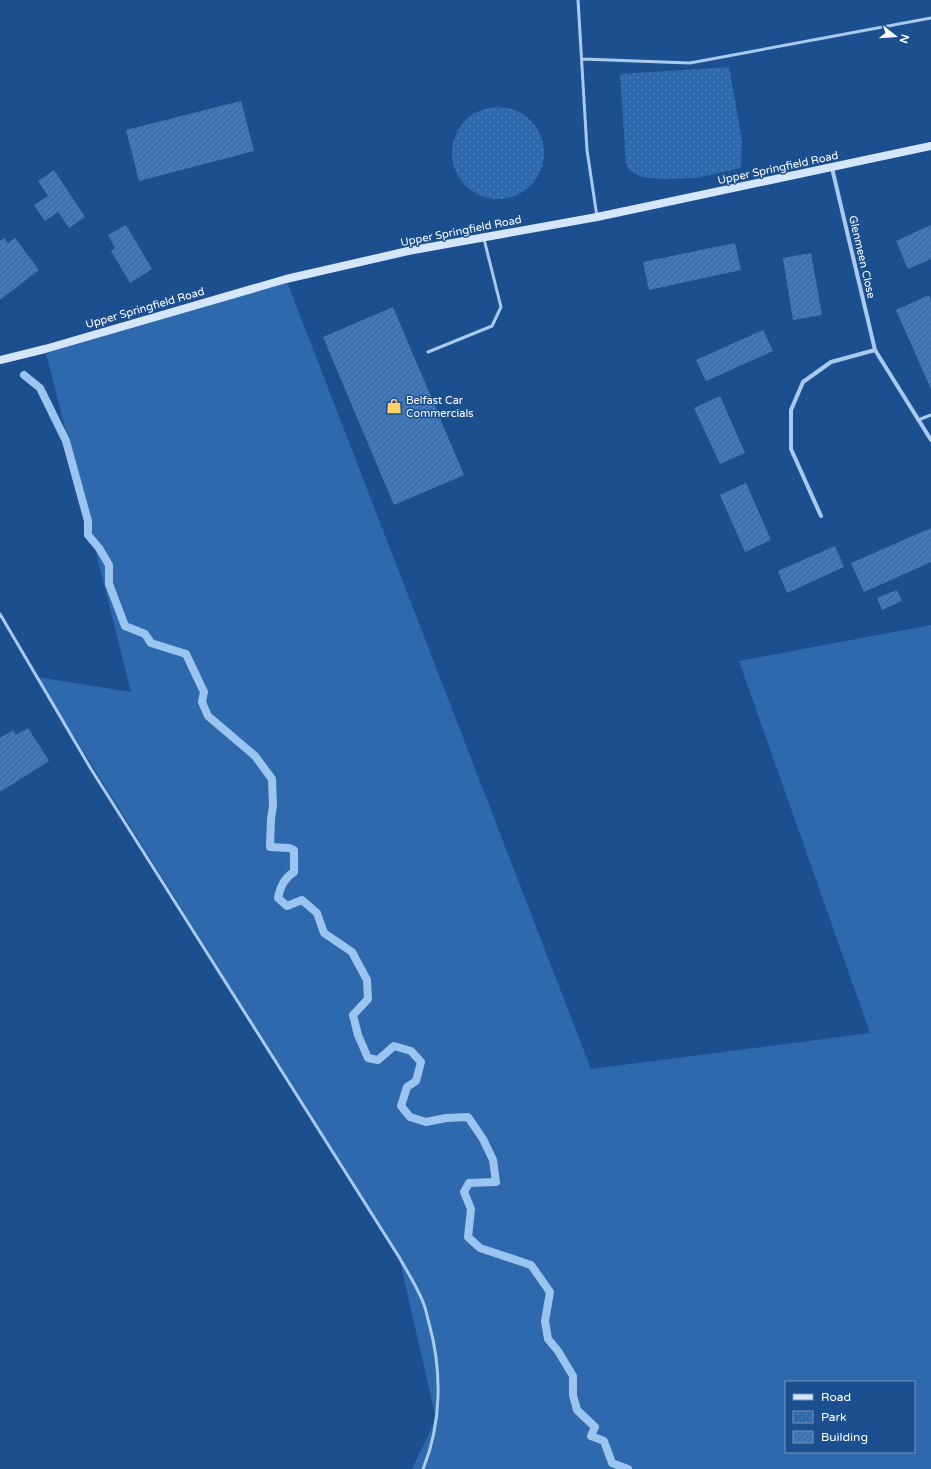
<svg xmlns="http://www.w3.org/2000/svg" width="931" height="1469" font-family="'Varela Round',sans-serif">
	<defs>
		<pattern id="park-dots" width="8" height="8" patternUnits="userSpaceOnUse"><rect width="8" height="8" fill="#2e69ad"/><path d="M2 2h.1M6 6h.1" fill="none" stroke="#4d80b9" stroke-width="1.8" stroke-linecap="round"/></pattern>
		<pattern id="building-hatch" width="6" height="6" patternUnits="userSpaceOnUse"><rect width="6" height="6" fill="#4478b7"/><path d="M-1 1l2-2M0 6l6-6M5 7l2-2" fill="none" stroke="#486282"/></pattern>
	</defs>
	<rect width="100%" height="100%" fill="#1b4f8f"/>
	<path fill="#2e69ad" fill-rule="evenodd" d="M286,279L591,1069L870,1033L739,661L931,625V1469H412L436,1419L399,1257L37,677L131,692L45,349ZM786,1382H914V1452H786Z"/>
	<path fill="url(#park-dots)" d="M729,67L742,140L741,168L696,178L662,179L642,177L630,171L626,164L620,74Z
		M452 153a46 46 0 1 1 92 0a46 46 0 1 1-92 0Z"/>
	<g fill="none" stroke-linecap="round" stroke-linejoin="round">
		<path stroke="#9cc4f0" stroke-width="8" d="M24,375L40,388L66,441L88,521V535L99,548L109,565V584L125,626L145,634L151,643L186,654L204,692L202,702L208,716L255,756L272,779L273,806L271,819L270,847L289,848L294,850V872C284,878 280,887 278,898L287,906L302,900L317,913L324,933L352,952L367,980L368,999L353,1015L358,1035L368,1058L378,1060L394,1046L411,1051L421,1062L416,1081L407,1087L401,1106L410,1117L426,1122L446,1118L468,1117L483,1139L493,1160L496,1182L469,1183L464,1192L471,1209L468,1237L480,1248L531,1265L550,1292L545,1321L548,1339L558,1351L573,1376V1395L577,1410L595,1427L591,1436L604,1441L612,1463L628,1469"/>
	</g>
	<path fill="url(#building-hatch)" d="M241,101L254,151L139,181L126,130Z
		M54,170L85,217L69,228L58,212L45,221L34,205L48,196L38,181Z
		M126,225L152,269L130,283L111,251L115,248L108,235Z
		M931,225V259L908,269L896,241Z
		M4,238L8,243L15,238L39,270L0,300V241Z
		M735,243L741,270L649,290L643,262Z
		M811,253L822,315L793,320L783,258Z
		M929,295L931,301V389L896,310Z
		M393,307L464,475L394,505L323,337Z
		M763,330L773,351L706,381L696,360Z
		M720,396L745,453L720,464L694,408Z
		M746,483L771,540L745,552L720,495Z
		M931,528V562L864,592L851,563Z
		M835,546L844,567L787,593L778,571Z
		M897,590L902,601L882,610L877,598Z
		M28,728L49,761L0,792V738L13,730L16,735Z"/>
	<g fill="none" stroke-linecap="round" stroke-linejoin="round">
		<path stroke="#a9c9ee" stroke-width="3" d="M578,0L587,150L597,217
			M582,59L690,63L931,18
			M428,352L492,326L501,307L484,239
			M918,420L931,415
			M0,614L91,769L399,1257C407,1271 417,1287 423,1302C426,1309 427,1316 429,1323C442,1370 442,1423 423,1469"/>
		<path stroke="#a9c9ee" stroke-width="4" d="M832,168L875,350L931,440
			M821,516L791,449V410L803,382L831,362L875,350"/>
		<path stroke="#d6e6fa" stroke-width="8" d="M0,360L45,349L286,279L408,251L597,217L931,146"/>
	</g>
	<defs>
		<symbol id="shop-bare" viewBox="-9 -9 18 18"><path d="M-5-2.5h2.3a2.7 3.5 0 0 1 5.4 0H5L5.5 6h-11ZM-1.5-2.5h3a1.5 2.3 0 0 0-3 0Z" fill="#ffd166" stroke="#1b4f8f" stroke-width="2.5" paint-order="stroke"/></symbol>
	</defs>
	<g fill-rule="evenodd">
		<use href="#shop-bare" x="383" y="395" width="22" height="22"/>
	</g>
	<g text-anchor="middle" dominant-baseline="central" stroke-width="3" stroke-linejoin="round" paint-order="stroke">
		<g font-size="11" fill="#fff" stroke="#1b4f8f">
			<text transform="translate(778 168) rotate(-12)">Upper Springfield Road</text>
			<text transform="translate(461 231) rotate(-11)">Upper Springfield Road</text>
			<text transform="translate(862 257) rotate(77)">Glenmeen Close</text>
			<text transform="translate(145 308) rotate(-16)">Upper Springfield Road</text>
		</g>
		<g font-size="11" fill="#fff" stroke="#1b4f8f" text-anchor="start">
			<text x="406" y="400">Belfast Car<tspan x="406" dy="13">Commercials</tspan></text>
		</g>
	</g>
	<rect x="785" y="1381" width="130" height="72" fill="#1b4f8f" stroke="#7695bc"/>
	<rect x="793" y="1394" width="20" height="6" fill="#d6e6fa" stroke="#7695bc"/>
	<text x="821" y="1401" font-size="12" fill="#ffffff">Road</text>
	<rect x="793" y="1411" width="20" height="12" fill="url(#park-dots)" stroke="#7695bc"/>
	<text x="821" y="1421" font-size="12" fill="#ffffff">Park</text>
	<rect x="793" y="1431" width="20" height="12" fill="url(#building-hatch)" stroke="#7695bc"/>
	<text x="821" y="1441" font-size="12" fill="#ffffff">Building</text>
	<g transform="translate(895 36) rotate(107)" stroke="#1b4f8f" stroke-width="3" paint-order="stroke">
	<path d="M0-3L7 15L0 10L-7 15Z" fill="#ffffff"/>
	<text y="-6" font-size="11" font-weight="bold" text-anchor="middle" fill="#ffffff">N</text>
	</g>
</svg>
